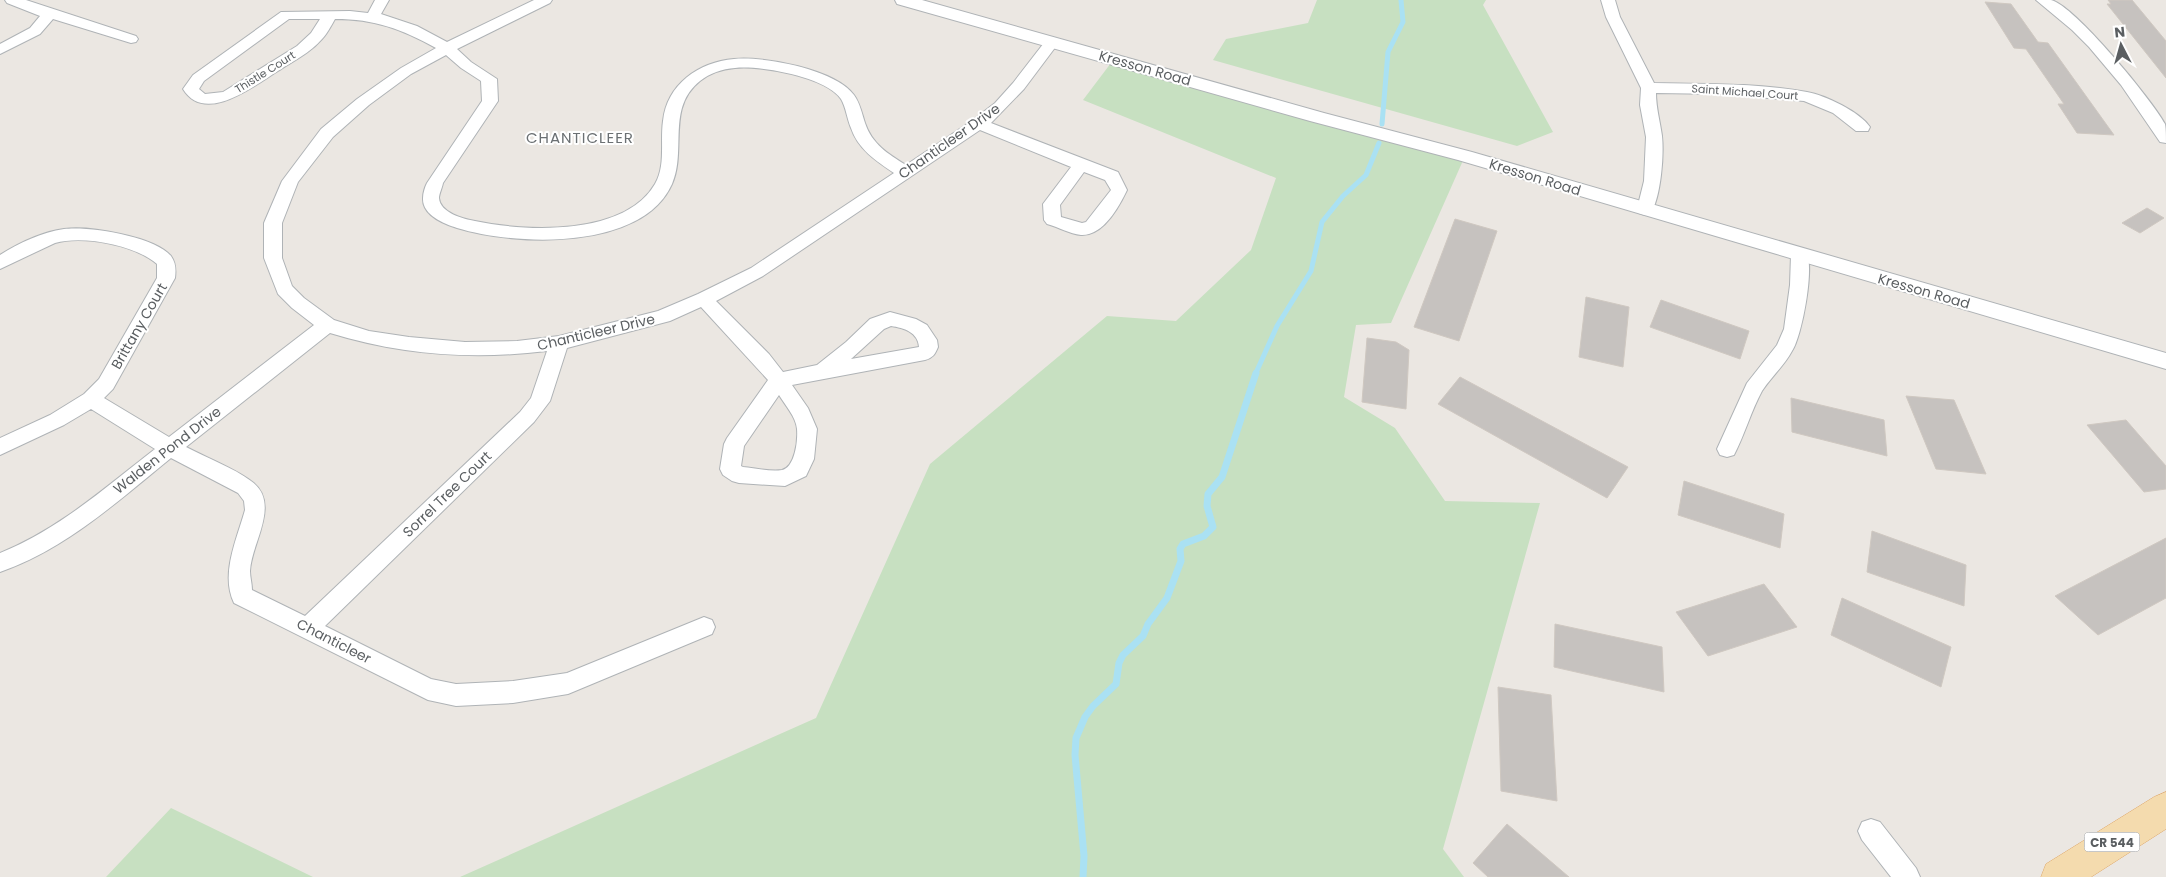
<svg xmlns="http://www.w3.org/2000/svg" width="2166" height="877" font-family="Poppins,sans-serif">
	<rect width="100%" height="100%" fill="#ebe7e2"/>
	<path fill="#c7e0c1" d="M1317,0H1486L1483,5L1553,132L1517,146L1213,60L1226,39L1308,23Z
		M1114,59L1465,156L1391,323L1356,325L1344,397L1395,428L1445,501L1540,503L1443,849L1464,877H460L816,718L930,464L1107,316L1176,321L1251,250L1276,178L1083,100Z
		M171,808L313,877H106Z"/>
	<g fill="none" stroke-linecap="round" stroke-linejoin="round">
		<path stroke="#aae1f3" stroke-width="5" d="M1382,124L1388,52L1403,22L1401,0
			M1255,375L1277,326L1311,271L1322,222L1343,196L1366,175L1379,143"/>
		<path stroke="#aae1f3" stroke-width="7" d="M1083,877L1084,856L1075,755L1076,738L1085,717L1093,706L1116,684L1119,663L1123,655L1143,636L1148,624L1167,598L1181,561L1180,549L1183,544L1204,536L1213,527L1207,506L1208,494L1222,477L1256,373"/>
	</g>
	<path fill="#c6c2bf" stroke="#cfc8c1" d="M2108,0H2132L2166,41V78L2107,4H2111Z
		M1985,2L2011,4L2038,42L2048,43L2114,135L2077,133L2058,104H2064L2026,49L2014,48Z
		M2147,208L2164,218L2140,233L2122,223Z
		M1455,219L1497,231L1459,341L1414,327Z
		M1586,297L1629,307L1623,367L1579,357Z
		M1661,300L1749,331L1740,359L1650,327Z
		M1367,338L1396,342L1409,350L1406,409L1362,402Z
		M1460,377L1628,467L1607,498L1438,404Z
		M1906,396L1954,400L1986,474L1936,469Z
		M1791,398L1884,420L1887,456L1792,432Z
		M2126,420L2166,466V489L2144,492L2087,425Z
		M1684,481L1784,514L1780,548L1678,515Z
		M1872,531L1966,565L1964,606L1867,572Z
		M2166,538V598L2098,635L2055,596Z
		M1764,584L1797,627L1708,656L1676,612Z
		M1842,598L1951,647L1941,687L1831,635Z
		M1555,624L1662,647L1664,692L1554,667Z
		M1498,687L1551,695L1557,801L1501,791Z
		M1507,824L1569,877H1488L1473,863Z"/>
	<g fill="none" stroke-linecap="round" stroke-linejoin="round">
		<defs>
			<path id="minor" d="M5,0H26L136,36L138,39L136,42L131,43L53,19L40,34L0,54V44L30,28L40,16L7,3Z
				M375,0H389L381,14L417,26L447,42L534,0H552L550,3L457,49L471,62L497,79L498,101L443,183C442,188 439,194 439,198C440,213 464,219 475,221C526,232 625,236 655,184C666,165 660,142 663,121C667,84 699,62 734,59C764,56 835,69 854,95C860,103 862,114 865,123C872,144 888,154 906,165L973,120L995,103L1013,83L1047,39H1057L1059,42L1057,45L1024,89L991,123L1118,172L1127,190C1119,207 1103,236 1081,235C1070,234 1058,227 1047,224L1044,220L1043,204L1071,167L980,130L763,276L716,301L769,354L783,372L817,365L846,342L870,319L890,312L916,319L927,325L937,340L938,347C935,354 933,358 925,360L792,385L808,408L817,429L814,459L806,476L785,486L739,483L732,481L723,475L720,469L724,444L727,438L768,380L701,307L670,321L567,348L550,401L534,422L325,626L431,679L456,684L513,681L567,673L704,617L712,620L715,627L712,634L568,694L513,703L456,706L428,700L234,603C220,574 237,539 245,510L244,501L238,493L171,458C118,501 66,549 0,572V553C58,530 106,487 155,449L91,409L64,425L0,455V438L50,415L84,394L99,379L157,278V264C135,245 83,235 55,243L0,269V255C19,243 42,232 64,229C89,226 154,236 171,256C176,263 176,270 175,278L113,389L104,398L169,437L314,325L292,308L278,294L264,258V223L282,181L321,129L357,99L401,68L436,48C401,29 375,19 335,19C331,26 327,34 322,39C310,53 293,61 278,71C254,86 205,125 183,89L193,75L281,12L350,11L368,13ZM289,19H320L311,33L297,46L223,92L205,94L199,89L204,81ZM446,55L461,68L481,81L482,101L427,183C425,187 423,193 423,198C422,215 444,224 457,228C516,246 642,251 672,184C687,150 666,108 700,81C710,73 722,69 735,68C760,65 826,77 841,99C846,107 847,119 851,128C858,149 876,161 894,173L751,268L698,294L658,311L559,336L517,341L465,342L409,337L369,331L334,320L304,298L292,286L282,258V223L298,182L333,137L369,105L411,74ZM1084,172L1105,180L1111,190L1086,222L1082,223L1061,217L1060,205ZM891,326C904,328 918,332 919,347L851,359L884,329ZM330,333C401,355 472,360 547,351L531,398L520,412L305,616L252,590C252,584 250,577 250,571C251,543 282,503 251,481C234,468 205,457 186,447ZM779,395C785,405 796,417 797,429C798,441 795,467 782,470C770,472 755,468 743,467L741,466L744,446Z
				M1601,0H1615L1620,17L1654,83C1705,84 1757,83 1807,92C1825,95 1860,112 1870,127L1868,131H1856L1833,113L1804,101L1721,94L1656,93C1656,108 1660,121 1662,136C1664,155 1661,196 1651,213L1645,215L1639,213L1637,209L1644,181L1646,137L1640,105L1641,88L1606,17Z
				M2036,0C2041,0 2047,0 2051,0C2074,5 2153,101 2165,124C2166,129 2166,137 2166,143L2160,142L2121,85L2089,47L2072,30Z
				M1800,249L1806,251C1815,266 1802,336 1792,351C1784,366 1771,377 1762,391C1751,411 1745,434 1734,455L1727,457L1720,455L1717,449L1747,383L1777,345L1784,329L1790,285L1791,255L1794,251Z
				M1871,819L1880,822L1916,868L1920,877H1891L1862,840L1858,831L1862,822Z"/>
			<path id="tertiary" d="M895,0H922L1324,113L1472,152L2166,353V369L1458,160L1310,121L897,4Z"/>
			<path id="primary" d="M2166,792V829L2091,877H2041L2046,864L2154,797Z"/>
		</defs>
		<use href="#minor" stroke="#afb3b6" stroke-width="2"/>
		<use href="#tertiary" stroke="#afb3b6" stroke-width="2"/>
		<use href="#primary" stroke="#dea668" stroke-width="1"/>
		<use href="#minor" fill="#fff" fill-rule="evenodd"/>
		<use href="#tertiary" fill="#fff" fill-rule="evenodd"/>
		<use href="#primary" fill="#f4dbae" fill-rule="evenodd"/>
	</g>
	<g text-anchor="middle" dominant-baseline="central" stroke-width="4" stroke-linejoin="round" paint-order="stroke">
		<g font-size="11" fill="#5a5e61" stroke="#fff">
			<text transform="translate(265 72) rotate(-32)">Thistle Court</text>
			<text transform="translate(1745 92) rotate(4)">Saint Michael Court</text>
		</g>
		<rect fill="#fff" stroke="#8c8e90" stroke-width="1" x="2084.5" y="832.5" width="55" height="19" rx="4"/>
		<g font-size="12" font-weight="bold" fill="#5a5e61">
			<text x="2112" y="842">CR 544</text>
		</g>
		<g font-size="14" fill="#5a5e61" stroke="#fff">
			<text transform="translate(1145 68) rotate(16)">Kresson Road</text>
			<text transform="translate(949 141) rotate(-35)">Chanticleer Drive</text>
			<text transform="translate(1535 177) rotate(17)">Kresson Road</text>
			<text transform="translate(1924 291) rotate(16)">Kresson Road</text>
			<text transform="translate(139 326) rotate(-60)">Brittany Court</text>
			<text transform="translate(596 332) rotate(-13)">Chanticleer Drive</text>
			<text transform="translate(167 450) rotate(-38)">Walden Pond Drive</text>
			<text transform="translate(447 494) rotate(-44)">Sorrel Tree Court</text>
			<text transform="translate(334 641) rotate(27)">Chanticleer</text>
		</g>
		<g font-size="15" letter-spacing="1" fill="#6b7073" stroke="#fff">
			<text x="580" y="137">CHANTICLEER</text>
		</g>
	</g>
	<g transform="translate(2121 45) rotate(354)" stroke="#ffffff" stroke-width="4" paint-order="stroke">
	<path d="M0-4L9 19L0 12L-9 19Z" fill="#5a5e61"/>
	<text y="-8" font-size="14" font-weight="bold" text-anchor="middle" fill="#5a5e61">N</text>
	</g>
</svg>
